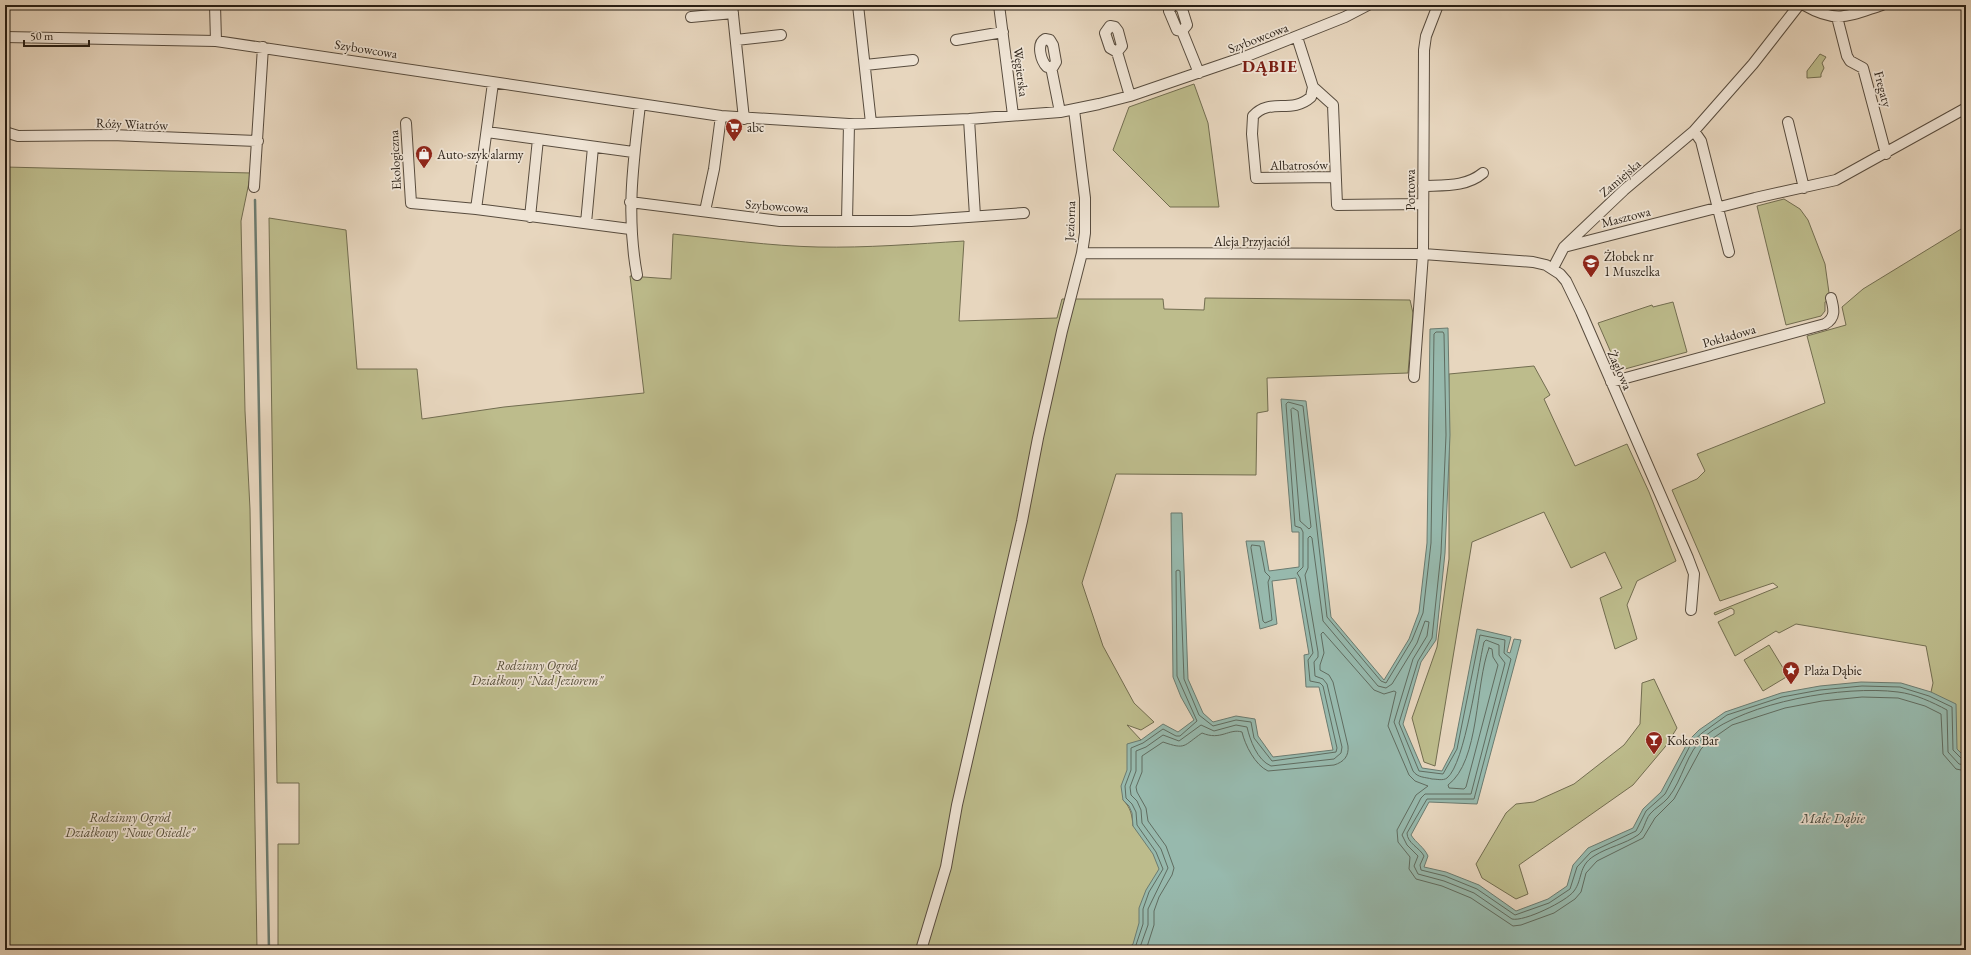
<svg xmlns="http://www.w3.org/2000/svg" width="1971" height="955" font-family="'EB Garamond',serif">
	<rect width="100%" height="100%" fill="#e7d6be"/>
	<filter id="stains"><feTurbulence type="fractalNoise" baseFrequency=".005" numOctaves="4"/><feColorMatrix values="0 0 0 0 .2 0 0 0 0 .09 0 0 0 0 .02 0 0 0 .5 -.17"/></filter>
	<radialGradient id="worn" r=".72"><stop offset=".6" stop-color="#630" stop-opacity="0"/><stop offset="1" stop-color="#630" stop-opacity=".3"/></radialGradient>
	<path fill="#bdbc8c" stroke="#726d50" d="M1820,54L1826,57L1822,63L1824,68L1821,74V77L1807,78V71Z
		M1194,84L1208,123L1219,207H1170L1113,150L1129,107Z
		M5,167L251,173L241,221L245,411L250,509L257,950H77L5,948Z
		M1784,199L1800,209L1808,220L1825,264L1830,300L1825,302V311L1821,316L1786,325L1757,206Z
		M269,218L346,230L357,369H417L422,419L504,407L644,393L630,276L671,279L673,234C721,239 770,246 818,247C867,248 915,244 964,241L959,321L1057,318L1062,299H1163L1164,309L1204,310L1205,298L1410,300L1413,313L1408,373L1267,378L1268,411L1257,413L1256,475L1116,474L1082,583L1103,646L1134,703L1154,722L1141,730L1127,725L1141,740L1123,800C1131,808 1132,815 1133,826L1166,849L1136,950H278V844H299V783H277Z
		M1966,226V782L1931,692L1933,683L1926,646L1796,624L1779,633L1776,631L1735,656L1718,622L1734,614V610L1731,608L1715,615L1714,613L1778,587L1773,583L1720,601L1672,490L1697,479L1705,471L1697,454L1825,403L1807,336L1846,325L1842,307L1863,289Z
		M1673,302L1687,352L1625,369L1616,364L1598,323L1652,305L1653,307Z
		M1534,366L1550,395L1544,399L1575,466L1627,444L1649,492L1676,561L1637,581L1627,605L1637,639L1615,649L1600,598L1622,588L1605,552L1571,568L1544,512L1472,542L1435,766L1424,762L1412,718L1437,647L1449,559V374Z
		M1769,645L1788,676L1763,691L1744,660Z
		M1654,679L1677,728L1665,747L1633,785L1519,865L1528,894L1516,899L1482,878L1476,864L1506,813L1516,804L1534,802L1574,784L1624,745L1640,724L1642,683Z"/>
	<path fill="#97b9ad" stroke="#6b7b70" d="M1448,328L1450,435L1445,553L1436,640L1421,662L1403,724L1422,768L1442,771L1454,748L1477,629L1511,637L1507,652L1510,653L1514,639L1521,640L1477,804L1429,802L1411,835C1416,843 1424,847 1428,856L1424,867L1446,872L1479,885L1516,911L1548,899L1567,886L1573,865L1588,848L1633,828L1643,809L1661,792L1689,740L1699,730L1725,712L1781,693L1820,686L1861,682L1901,683L1931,692L1956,704L1957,749L1966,758V950H1126L1133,944L1139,923V908L1146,890L1159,869L1153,854L1133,826L1132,813L1129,806L1123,800L1121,786L1127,770V744L1141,740L1163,724L1178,732L1194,720L1181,697L1173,677L1171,513H1182L1188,679L1203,713L1213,722L1236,716L1255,719L1258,736L1273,757L1333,750L1319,687H1306L1304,655L1309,654L1296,578L1272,581L1277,624L1260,629L1246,541H1264L1269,571L1299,567V532H1292L1281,399L1306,401L1331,617L1384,680L1409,639L1419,612L1427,543L1430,329Z"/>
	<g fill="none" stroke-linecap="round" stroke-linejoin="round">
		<path stroke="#606c60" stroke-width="1" d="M1293,408L1298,411L1311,527L1309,529L1300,521L1291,410Z
			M1252,545L1260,546L1265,572L1270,577L1268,582L1272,620L1265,623L1263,621L1251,548Z
			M1489,648L1492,649L1493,657L1498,665L1466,787L1464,789L1449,788L1448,785C1480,761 1475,684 1489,648Z
			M1132,950L1136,945L1143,924V909L1149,892L1163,869L1156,852L1137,825L1136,812L1132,804L1126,798L1125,786L1131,770V748L1143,743L1163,729L1176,736H1180L1197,721L1177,676L1176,571L1178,570L1180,571L1184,679L1199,715L1213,726L1236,720L1251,722L1254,738L1272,761L1336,752L1337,748L1323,686L1320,683L1310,681L1308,660L1313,653L1300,578L1297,573L1303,567V532L1301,528L1295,526L1286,404L1288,402L1303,406L1327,617L1381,681L1386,683L1412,640L1423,613L1431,543L1434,334L1436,332H1443L1444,334L1446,435L1441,553L1432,638L1418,661L1399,723L1419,771L1443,774L1457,749L1480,635L1505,640L1504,653L1511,659L1474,799H1427L1407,833C1407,843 1420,848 1424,856L1420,865L1421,870L1445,876L1477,889L1515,915L1549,903L1570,889L1577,867L1591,852L1636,831L1646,811L1665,794L1692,742L1702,733L1727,715L1782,697L1820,690L1862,686L1900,687L1929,696L1952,707L1953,750L1962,759L1966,760
			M1139,950L1148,925V909L1168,868L1161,849L1142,823L1141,810L1137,801L1131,795L1130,787L1136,771V751L1146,747L1163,735L1179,741L1201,725L1214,731L1236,725L1247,727C1250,740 1257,760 1271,766L1334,759L1341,753L1342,747L1327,684L1323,679L1315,676L1314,662L1318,657V652L1305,575L1308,568V538L1310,536L1312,538L1323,621L1378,686L1386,688L1392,684L1417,643L1425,621L1429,622L1427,636L1413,659L1394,722L1413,771C1418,778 1425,777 1432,779C1437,779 1443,781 1447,778C1465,764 1478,667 1484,642L1486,640L1499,645V655L1505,663L1471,794H1425L1421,798L1402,835L1407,845L1418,856L1414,866L1418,874L1444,881L1474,893L1512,919C1524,922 1567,901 1574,891C1583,879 1578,866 1594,856C1608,847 1625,844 1638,835C1644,831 1645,820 1650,814C1655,808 1663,804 1668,798C1683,780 1686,752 1705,736C1747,702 1844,685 1898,692C1915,694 1932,702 1947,710L1948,752L1959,764L1966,765
			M1146,950L1154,925V911L1159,897L1172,875L1174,868L1166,846L1148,821L1146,808L1137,792L1136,787L1142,772V756L1163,742C1186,750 1183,746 1202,733C1221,741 1229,728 1242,732C1245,745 1255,765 1268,771L1334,765C1344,762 1349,756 1348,746L1333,682L1329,675L1320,670V665L1324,653L1321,634L1323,632L1374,690L1384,694L1394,691L1396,692L1388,726L1409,775L1415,781L1428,786L1416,795L1397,830L1398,842L1410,857L1409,869L1416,879L1442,886L1471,898L1513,926L1521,925L1554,913L1575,899L1581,892L1586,873L1597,861L1643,838L1655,818L1674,799L1701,749L1709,741L1732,725L1785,708L1822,701L1862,697L1898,698L1925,706L1941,714L1943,754L1956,769L1966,771"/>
		<path stroke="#6b7b70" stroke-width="2.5" d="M255,200L269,950"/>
		<defs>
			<path id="minor" d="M215,5L216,41
				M732,5L744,119
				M858,5L871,123
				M999,5L1013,115
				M1172,5L1169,11L1177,30L1182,31
				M1178,5L1182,9L1187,25L1182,31
				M1804,5C1837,24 1848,16 1882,5
				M691,17L733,13
				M1837,17L1847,56L1850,61L1863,68L1886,154
				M1110,26L1115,27L1118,31L1122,46L1117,52L1110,48L1105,33Z
				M1182,31L1199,73
				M5,37L216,41L721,116L849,124L969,119L1060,112L1099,104L1130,96L1247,56L1345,17L1368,5
				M1297,37L1313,87L1333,105L1337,205L1423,204
				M1045,39L1050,40L1053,45L1056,62L1053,67H1047C1041,61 1036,44 1045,39Z
				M736,40L781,35
				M956,40L1003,32
				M1117,52L1130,96
				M865,65L913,60
				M1051,67L1060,112
				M1313,87L1311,97C1291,115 1270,97 1253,116L1252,134L1256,178L1335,177
				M969,119L975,216
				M1788,122L1804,188
				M406,123L411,203L476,209L493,83
				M1694,131L1701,141L1729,252
				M5,132L18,136L112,135L258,141
				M487,132L633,152
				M1423,186C1445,185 1466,187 1483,173
				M254,187L263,47
				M630,202L780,221H911L1024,213
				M476,209L630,229
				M705,211L714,169L721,116
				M530,217L538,139
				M847,221L849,124
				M586,223L593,147
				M1564,247L1755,198L1836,180L1966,108
				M1082,253L1423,254L1533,262L1546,265L1560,274L1566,281L1581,312L1688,558L1694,574L1691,610
				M1553,268L1564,247L1624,190L1694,131L1753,64L1799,5
				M637,275C626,216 633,164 640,105
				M1414,377L1423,254L1424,50L1426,36L1438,5
				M1611,382L1825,324C1836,318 1834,309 1831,298
				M921,950L946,867L957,805L1022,521L1038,438L1062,331L1082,253L1085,233V198L1074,110"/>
		</defs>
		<use href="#minor" stroke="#584c3e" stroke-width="12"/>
		<use href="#minor" stroke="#efe4d5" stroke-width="10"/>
	</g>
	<defs>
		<symbol id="supermarket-pin" viewBox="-11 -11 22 30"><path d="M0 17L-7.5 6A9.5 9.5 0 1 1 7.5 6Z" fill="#8f2418" stroke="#efe4d5"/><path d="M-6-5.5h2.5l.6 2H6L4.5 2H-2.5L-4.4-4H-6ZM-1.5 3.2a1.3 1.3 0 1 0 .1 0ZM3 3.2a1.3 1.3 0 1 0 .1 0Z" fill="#fff"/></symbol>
		<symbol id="shop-pin" viewBox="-11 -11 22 30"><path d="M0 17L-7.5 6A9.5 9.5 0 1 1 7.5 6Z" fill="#8f2418" stroke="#efe4d5"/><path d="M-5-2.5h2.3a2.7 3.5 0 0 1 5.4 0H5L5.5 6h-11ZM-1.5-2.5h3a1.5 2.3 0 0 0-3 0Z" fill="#fff"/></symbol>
		<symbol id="school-pin" viewBox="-11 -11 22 30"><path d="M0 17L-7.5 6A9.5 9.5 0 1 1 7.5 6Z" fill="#8f2418" stroke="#efe4d5"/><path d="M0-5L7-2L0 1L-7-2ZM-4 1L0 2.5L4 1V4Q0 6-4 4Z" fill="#fff"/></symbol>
		<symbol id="sight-pin" viewBox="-11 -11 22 30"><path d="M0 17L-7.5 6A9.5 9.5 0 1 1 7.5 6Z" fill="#8f2418" stroke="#efe4d5"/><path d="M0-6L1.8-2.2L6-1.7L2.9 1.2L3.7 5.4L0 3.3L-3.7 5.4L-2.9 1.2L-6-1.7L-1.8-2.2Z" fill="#fff"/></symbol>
		<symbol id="bar-pin" viewBox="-11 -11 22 30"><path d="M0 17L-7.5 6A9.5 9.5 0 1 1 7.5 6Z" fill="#8f2418" stroke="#efe4d5"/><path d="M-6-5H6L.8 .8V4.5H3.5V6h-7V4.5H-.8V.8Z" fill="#fff"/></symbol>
	</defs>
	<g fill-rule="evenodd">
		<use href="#supermarket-pin" x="724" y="117" width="20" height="27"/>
		<use href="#shop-pin" x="414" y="144" width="20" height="27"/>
		<use href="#school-pin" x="1581" y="253" width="20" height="27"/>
		<use href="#sight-pin" x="1781" y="660" width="20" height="27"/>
		<use href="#bar-pin" x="1644" y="730" width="20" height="27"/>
	</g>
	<g text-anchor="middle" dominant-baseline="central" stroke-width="3.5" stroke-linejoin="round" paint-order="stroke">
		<g font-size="13" fill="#281e14" stroke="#efe4d5">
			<text transform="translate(1258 38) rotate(-21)">Szybowcowa</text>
			<text transform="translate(366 49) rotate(9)">Szybowcowa</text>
			<text transform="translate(1021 72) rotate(83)">Węgierska</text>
			<text transform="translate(1883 89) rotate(75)">Fregaty</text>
			<text transform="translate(132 124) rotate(2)">Róży Wiatrów</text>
			<text transform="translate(395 160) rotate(-93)">Ekologiczna</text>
			<text transform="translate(1299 165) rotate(-1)">Albatrosów</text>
			<text transform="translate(1620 178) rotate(-41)">Zamiejska</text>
			<text transform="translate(1410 190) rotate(-90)">Portowa</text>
			<text transform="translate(777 206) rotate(4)">Szybowcowa</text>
			<text transform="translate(1626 217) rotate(-14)">Masztowa</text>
			<text transform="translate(1070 221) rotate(-88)">Jeziorna</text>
			<text x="1252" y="241">Aleja Przyjaciół</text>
			<text transform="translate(1729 336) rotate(-16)">Pokładowa</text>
			<text transform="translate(1620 370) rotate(66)">Żaglowa</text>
		</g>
		<g font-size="13" fill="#281e14" stroke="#efe4d5" text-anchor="start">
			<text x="747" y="127">abc</text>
			<text x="437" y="154">Auto-szyk alarmy</text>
			<text x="1604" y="256">Żłobek nr<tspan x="1604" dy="15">1 Muszelka</tspan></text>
			<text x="1804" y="670">Plaża Dąbie</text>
			<text x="1667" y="740">Kokos Bar</text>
		</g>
		<g font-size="13" font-style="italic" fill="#554d38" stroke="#efe4d5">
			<text x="537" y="665">Rodzinny Ogród<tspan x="537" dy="15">Działkowy "Nad Jeziorem"</tspan></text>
			<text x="130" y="817">Rodzinny Ogród<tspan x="130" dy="15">Działkowy "Nowe Osiedle"</tspan></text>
		</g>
		<g font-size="14" font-style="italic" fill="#494c42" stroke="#efe4d5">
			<text x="1833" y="818">Małe Dąbie</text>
		</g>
		<g font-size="17" font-weight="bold" letter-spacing="1" fill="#7a1f14" stroke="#efe4d5">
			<text x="1270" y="66">DĄBIE</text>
		</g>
	</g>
	<rect width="1971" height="955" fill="none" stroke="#e7d6be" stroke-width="20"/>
	<rect x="6" y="6" width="1959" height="943" fill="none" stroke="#281e14" stroke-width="2"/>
	<rect x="10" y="10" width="1951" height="935" fill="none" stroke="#281e14"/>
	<path d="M24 40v6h65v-6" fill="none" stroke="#281e14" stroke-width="2"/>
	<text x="30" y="40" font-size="12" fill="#281e14" stroke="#efe4d5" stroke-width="3" paint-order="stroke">50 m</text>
	<rect width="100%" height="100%" filter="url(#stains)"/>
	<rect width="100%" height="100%" fill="url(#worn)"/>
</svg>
